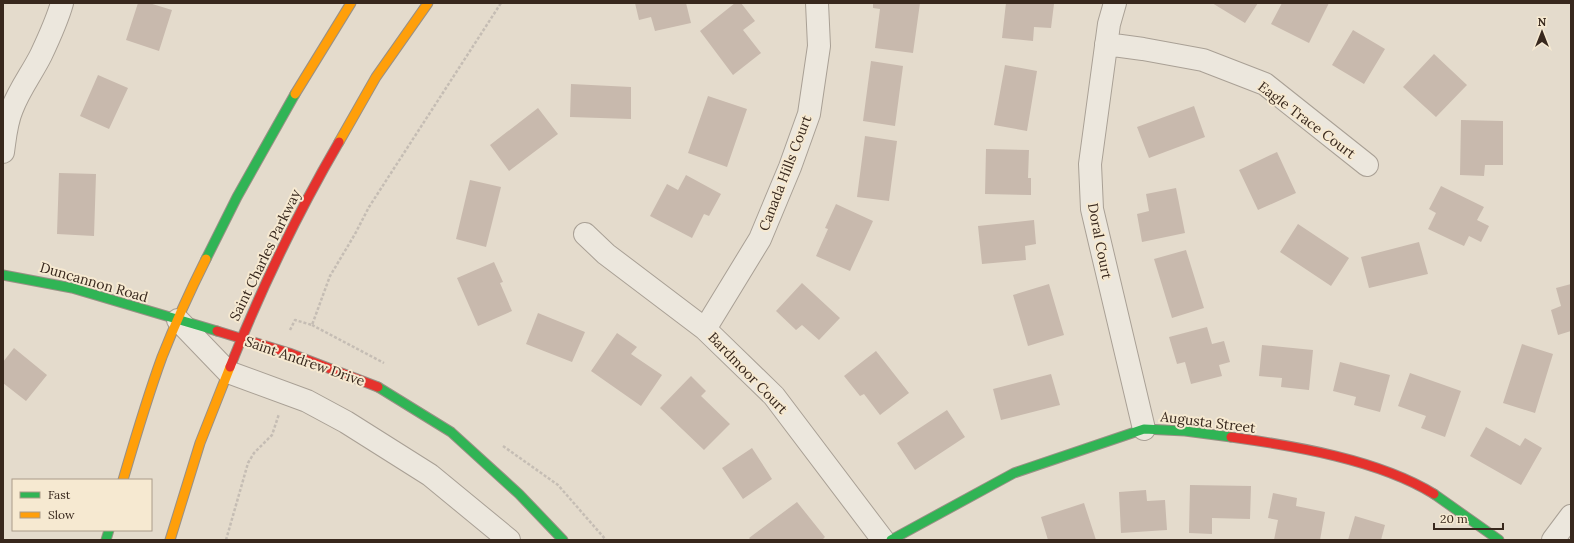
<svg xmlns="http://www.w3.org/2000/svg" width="1574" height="543" font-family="Lora,serif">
	<rect width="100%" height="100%" fill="#e4dbcc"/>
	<path fill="#c8b9ad" d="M138,3H149L172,10L159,51L126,40Z
		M635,3H686L691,23L655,31L651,17L639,20Z
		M735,3H741L755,21L743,30L761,53L733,75L700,31Z
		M873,3H920L913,53L875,48L880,9L873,8Z
		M1006,3L1054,4L1051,28L1034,27L1033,41L1002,38Z
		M1212,3H1258L1245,23Z
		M1282,3H1329L1309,43L1271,24Z
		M1353,30L1385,49L1364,84L1332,65Z
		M1434,54L1467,85L1436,117L1403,87Z
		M871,61L903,66L895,126L863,121Z
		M1005,65L1037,71L1027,131L994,125Z
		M98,75L128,88L109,129L80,116Z
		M571,84L631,87V119L570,117Z
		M708,96L747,109L727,167L688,153Z
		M1194,106L1205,137L1149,158L1137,127Z
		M538,108L558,134L509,171L490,145Z
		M1461,120L1503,121V165H1485L1484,176L1460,175Z
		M865,136L897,141L889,201L857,197Z
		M986,149L1029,150L1028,178H1031V195L985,194Z
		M1277,152L1296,193L1258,210L1239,170Z
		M59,173L96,174L94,236L57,234Z
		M686,175L721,194L709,216L704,214L692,238L650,216L667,184L678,190Z
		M470,180L501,187L486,247L456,239Z
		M1441,186L1484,207L1477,220L1489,226L1481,242L1469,236L1464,246L1428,229L1436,213L1429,209Z
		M1176,188L1185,233L1142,242L1137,214L1149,211L1146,194Z
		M836,204L873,221L850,271L816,256L828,229L825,228Z
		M1034,220L1036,244L1025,246L1026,260L982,264L978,226Z
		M1298,224L1349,258L1331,286L1280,252Z
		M1419,242L1428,274L1369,288L1361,257Z
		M1186,250L1204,308L1172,318L1154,259Z
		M494,262L503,282L500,283L512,311L478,326L457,278Z
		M802,283L840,318L819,340L802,325L796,330L776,311Z
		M1049,284L1064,335L1028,346L1013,295Z
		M1571,284V331L1558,335L1551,310L1561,306L1556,288Z
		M538,313L585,332L572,362L526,344Z
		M1207,327L1212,344L1224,341L1230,362L1219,365L1222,376L1191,384L1185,362L1177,364L1169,337Z
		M617,333L637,347L631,354L662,375L641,406L591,371Z
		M1522,344L1553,354L1535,413L1503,403Z
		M1262,345L1313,350L1309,390L1281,387L1282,378L1259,376Z
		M14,348L47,375L26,401L3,383V362Z
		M876,351L909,393L880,415L864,394L860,396L844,376Z
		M1340,362L1390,375L1380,412L1354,405L1356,397L1333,391Z
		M1410,373L1461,391L1445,437L1421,428L1426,416L1398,406Z
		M1051,374L1060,405L1001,420L993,389Z
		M691,376L706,391L701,396L730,424L704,450L660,408Z
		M947,410L965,437L915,470L897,443Z
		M1486,427L1520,446L1525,438L1542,448L1521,485L1470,456Z
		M752,448L772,479L743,499L722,468Z
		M1190,485L1251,486L1250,519L1212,518V534L1189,533Z
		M1146,490L1147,501L1165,500L1167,530L1121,533L1119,492Z
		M1273,493L1297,498L1296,506L1325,512L1320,540H1274L1278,520L1268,518Z
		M797,502L825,537L822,540H751L749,538Z
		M1084,503L1096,540H1048L1041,517Z
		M1355,516L1385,525L1381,540H1348Z"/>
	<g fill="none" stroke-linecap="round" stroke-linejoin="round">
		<defs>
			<path id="street" d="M1115,3L1109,24L1090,164L1092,209L1144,429
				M1106,44L1143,49L1203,60L1265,84L1367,165
				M3,152C5,138 6,123 12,109C19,90 32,73 41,55C49,38 57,21 62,3
				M585,234L606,254L705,329L774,396L883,540
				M178,320L228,372L307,401L346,422L430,475L509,540
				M705,329L760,239L790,167L809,114L819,46L817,3
				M1553,540L1571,516"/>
			<path id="fast" d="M206,259L237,197L295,94
				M3,275L72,288L217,331
				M378,387L451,432L519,494L563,540
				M1434,494L1499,540
				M106,540L109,530
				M891,540L1014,473L1144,429L1185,431L1231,437"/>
			<path id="slow" d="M295,94L351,3
				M339,142L376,77L428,3
				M123,480C135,439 147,398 162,357C175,324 190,291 206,259
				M170,540L200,443L230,367"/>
			<path id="jam" d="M217,331L289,353L378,387
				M230,367C261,289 297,214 339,142
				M1231,437C1295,446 1379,460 1434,494"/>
		</defs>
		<use href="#street" stroke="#a9a095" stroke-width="24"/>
		<use href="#fast" stroke="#999085" stroke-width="11"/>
		<use href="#slow" stroke="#999085" stroke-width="11"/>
		<use href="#jam" stroke="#999085" stroke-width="11"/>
		<path stroke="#c5bdb4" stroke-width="2.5" stroke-dasharray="3 2" stroke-linecap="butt" d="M312,325L384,363
			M290,330L295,320L312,325L330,276L355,234L369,207L501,3
			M503,446L558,485L606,540
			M226,540L248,463L254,453L272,435L279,414"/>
		<use href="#street" stroke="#ece7dd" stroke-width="22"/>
		<use href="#fast" stroke="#30b455" stroke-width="9"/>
		<use href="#slow" stroke="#ff9f0a" stroke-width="9"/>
		<use href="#jam" stroke="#e5322d" stroke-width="9"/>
	</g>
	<g text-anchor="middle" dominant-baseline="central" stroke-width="4" stroke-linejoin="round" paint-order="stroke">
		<g font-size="14" fill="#38281d" stroke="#f6e9d1">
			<text transform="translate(1307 120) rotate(37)">Eagle Trace Court</text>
			<text transform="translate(785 173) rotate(-69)">Canada Hills Court</text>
			<text transform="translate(1100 241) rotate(79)">Doral Court</text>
			<text transform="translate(265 255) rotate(-64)">Saint Charles Parkway</text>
			<text transform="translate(94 282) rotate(16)">Duncannon Road</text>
			<text transform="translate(305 361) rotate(19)">Saint Andrew Drive</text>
			<text transform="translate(748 373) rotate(46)">Bardmoor Court</text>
			<text transform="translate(1208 422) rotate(7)">Augusta Street</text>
		</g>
	</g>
	<rect width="1574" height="543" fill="none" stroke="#38281d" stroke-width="8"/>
	<rect x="12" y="479" width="140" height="52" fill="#f6e9d1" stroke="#aa9c89"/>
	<rect x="20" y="492" width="20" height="6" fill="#30b455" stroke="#aa9c89"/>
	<text x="48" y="499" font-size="12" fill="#38281d">Fast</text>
	<rect x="20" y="512" width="20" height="6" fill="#ff9f0a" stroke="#aa9c89"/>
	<text x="48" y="519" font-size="12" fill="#38281d">Slow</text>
	<g transform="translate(1542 32)" stroke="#f6e9d1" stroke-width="3" paint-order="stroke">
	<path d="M0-3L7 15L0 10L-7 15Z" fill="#38281d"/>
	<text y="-6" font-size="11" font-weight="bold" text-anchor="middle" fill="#38281d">N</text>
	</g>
	<path d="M1434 523v6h69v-6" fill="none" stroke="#38281d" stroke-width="2"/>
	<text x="1440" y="523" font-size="12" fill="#38281d" stroke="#f6e9d1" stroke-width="3" paint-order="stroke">20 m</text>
</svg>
